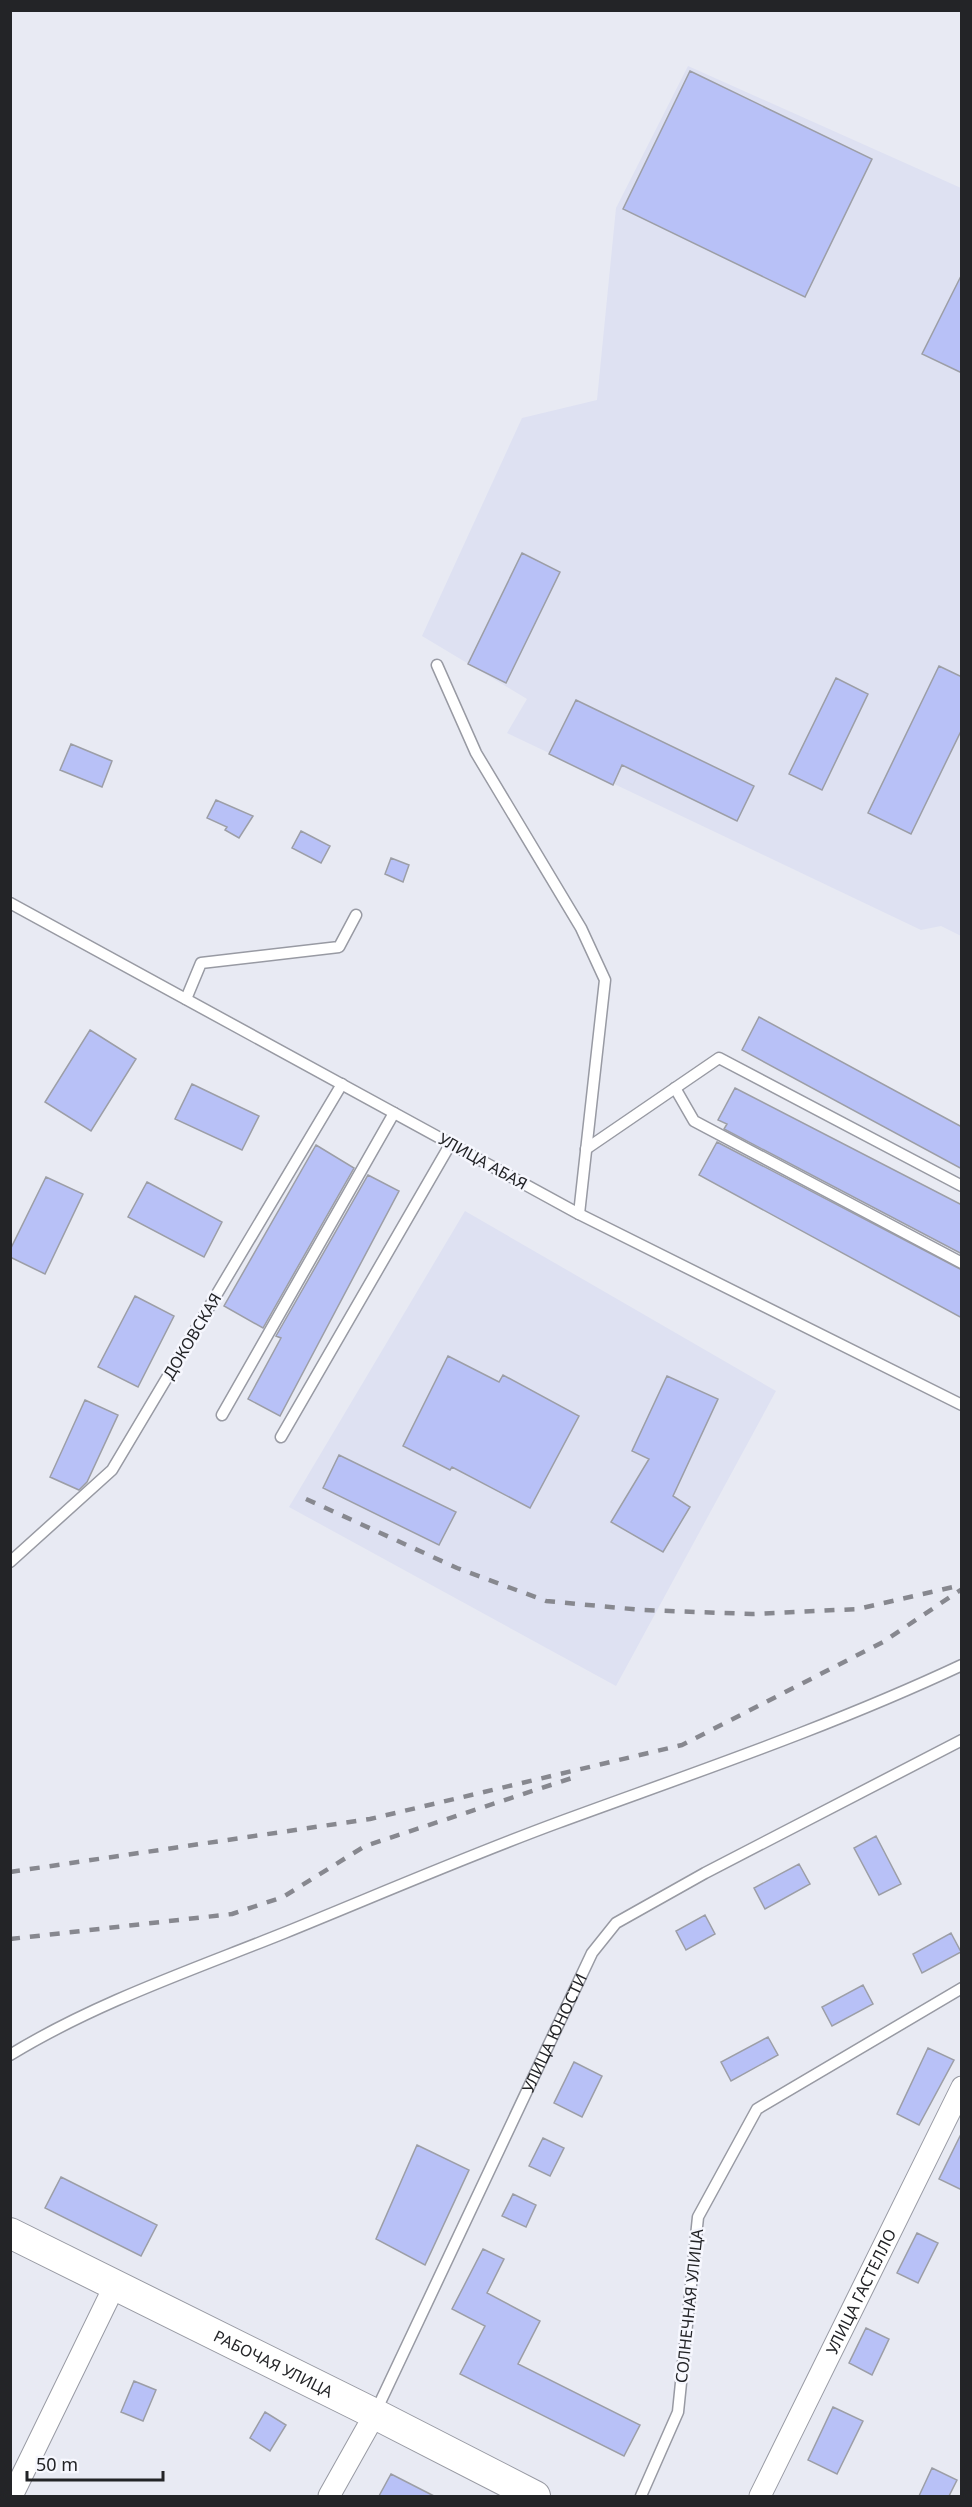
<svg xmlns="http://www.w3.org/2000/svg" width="972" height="2507" font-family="'Noto Sans',sans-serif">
	<rect width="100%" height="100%" fill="#e8eaf3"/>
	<path fill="#dee1f2" d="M688,66L961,188V936L941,926L921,930L507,733L527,699L422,636L522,418L597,400L616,208Z
		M465,1211L776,1391L616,1686L289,1507Z"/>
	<path fill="#b8c1f7" stroke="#9c9ea6" stroke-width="1.5" d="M690,71L872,159L805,297L623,209Z
		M962,274V373L922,354Z
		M522,553L560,572L506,683L468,664Z
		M939,666L962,677V729L911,834L868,813Z
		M836,678L868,694L822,790L789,774Z
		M576,700L754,786L737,821L622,765L613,785L549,754Z
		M71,744L112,761L102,787L60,770Z
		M216,800L253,816L239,838L225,830L227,827L207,818Z
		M301,831L330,846L321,863L292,848Z
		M391,858L409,865L403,882L385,874Z
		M759,1017L962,1127V1169L742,1050Z
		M90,1030L136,1059L91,1131L45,1102Z
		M192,1084L259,1116L242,1150L175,1119Z
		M735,1088L962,1205V1254L724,1129L727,1124L718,1120Z
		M717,1142L962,1270V1318L699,1175Z
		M316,1145L354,1168L263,1328L224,1306Z
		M368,1175L399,1191L280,1416L248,1399L281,1338L276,1336Z
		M46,1177L83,1194L45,1274L10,1257V1250Z
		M147,1182L222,1222L204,1257L128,1217Z
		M135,1296L174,1316L138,1387L98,1367Z
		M448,1356L499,1382L503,1375L579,1416L530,1508L452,1467L450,1470L403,1446Z
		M667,1376L718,1399L673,1496L690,1507L663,1552L611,1522L649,1459L632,1451Z
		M85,1400L118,1415L87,1482L79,1490L50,1477Z
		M339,1455L456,1512L439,1545L323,1488Z
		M876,1836L901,1884L879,1895L854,1848Z
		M799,1864L810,1884L765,1909L754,1888Z
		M705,1915L715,1934L686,1950L676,1931Z
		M951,1933L961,1952L922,1973L913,1954Z
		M863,1985L873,2004L832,2026L822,2007Z
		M768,2037L778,2055L731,2081L721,2062Z
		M928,2048L954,2060L919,2125L897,2114Z
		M574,2062L602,2076L582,2117L554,2103Z
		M962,2132V2190L939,2179Z
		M543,2138L564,2148L550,2176L529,2166Z
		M417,2145L469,2170L425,2265L376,2239Z
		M61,2177L157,2225L141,2256L45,2208Z
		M513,2194L536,2205L526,2227L502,2216Z
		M917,2233L938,2243L918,2283L897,2273Z
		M483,2249L504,2259L487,2293L540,2321L518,2364L640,2425L624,2456L460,2374L485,2326L452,2309Z
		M866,2328L889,2339L872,2375L849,2363Z
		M134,2381L156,2390L143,2421L121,2412Z
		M833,2407L863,2421L837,2474L808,2460Z
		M265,2412L286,2425L270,2451L250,2438Z
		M932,2468L957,2480L949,2496H919Z
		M391,2474L434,2496H379Z"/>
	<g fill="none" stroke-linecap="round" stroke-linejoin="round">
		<defs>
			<g id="lane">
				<path d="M437,665L476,753L581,928L605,980L579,1214"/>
				<path d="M10,903L579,1214L962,1405"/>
				<path d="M186,999L201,963L339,947L356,915"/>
				<path d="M675,1088L694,1121L962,1263"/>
				<path d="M586,1149L719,1058L962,1186"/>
				<path d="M222,1415L394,1113"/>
				<path d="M281,1437L451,1143"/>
				<path d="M10,1562L112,1470L342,1084"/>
				<path d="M10,2055C95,2003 192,1970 284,1933C375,1896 465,1857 557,1823C693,1773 830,1727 962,1665"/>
				<path id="s1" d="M376,2411L592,1953L616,1923L705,1873L962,1740"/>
				<path d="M641,2496L678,2412L698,2217L757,2109L962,1988"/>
			</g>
			<g id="street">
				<path d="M12,2496L114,2287"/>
				<path d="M329,2496L375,2414"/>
				<path id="s2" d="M760,2496L962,2087"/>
			</g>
			<g id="secondary">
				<path id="s3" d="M10,2233L375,2414L535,2496"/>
			</g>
		</defs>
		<use href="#lane" stroke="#989aa3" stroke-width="13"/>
		<use href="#street" stroke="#989aa3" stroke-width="23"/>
		<use href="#secondary" stroke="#989aa3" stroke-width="32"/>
		<use href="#lane" stroke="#fff" stroke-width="10"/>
		<use href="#street" stroke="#fff" stroke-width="21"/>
		<use href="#secondary" stroke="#fff" stroke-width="30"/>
		<path stroke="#87888f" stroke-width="4.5" stroke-dasharray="10 10" stroke-linecap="butt" d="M306,1499L457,1568L546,1601L642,1610L752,1614L858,1609L962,1585
			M10,1872L370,1819L682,1745L883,1642L962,1589
			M10,1939L232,1914L283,1897L365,1846L572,1778"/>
	</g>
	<g text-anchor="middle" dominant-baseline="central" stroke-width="5" stroke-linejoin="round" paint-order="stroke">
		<g font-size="16" fill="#232427" stroke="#f6f7fe">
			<text transform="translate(483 1161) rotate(29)">УЛИЦА АБАЯ</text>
			<text transform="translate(192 1336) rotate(-59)">ДОКОВСКАЯ</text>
			<text stroke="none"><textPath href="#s1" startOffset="418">УЛИЦА ЮНОСТИ</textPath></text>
			<text stroke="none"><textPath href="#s2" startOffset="228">УЛИЦА ГАСТЕЛЛО</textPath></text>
			<text transform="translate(689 2306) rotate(-84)">СОЛНЕЧНАЯ УЛИЦА</text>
			<text stroke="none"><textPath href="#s3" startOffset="294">РАБОЧАЯ УЛИЦА</textPath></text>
		</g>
	</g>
	<rect width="972" height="2507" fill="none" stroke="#232427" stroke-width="24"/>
	<path d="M27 2471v9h136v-9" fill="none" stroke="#232427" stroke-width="3"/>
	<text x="36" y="2471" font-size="18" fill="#232427" stroke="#f6f7fe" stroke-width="4.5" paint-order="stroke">50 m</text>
</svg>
